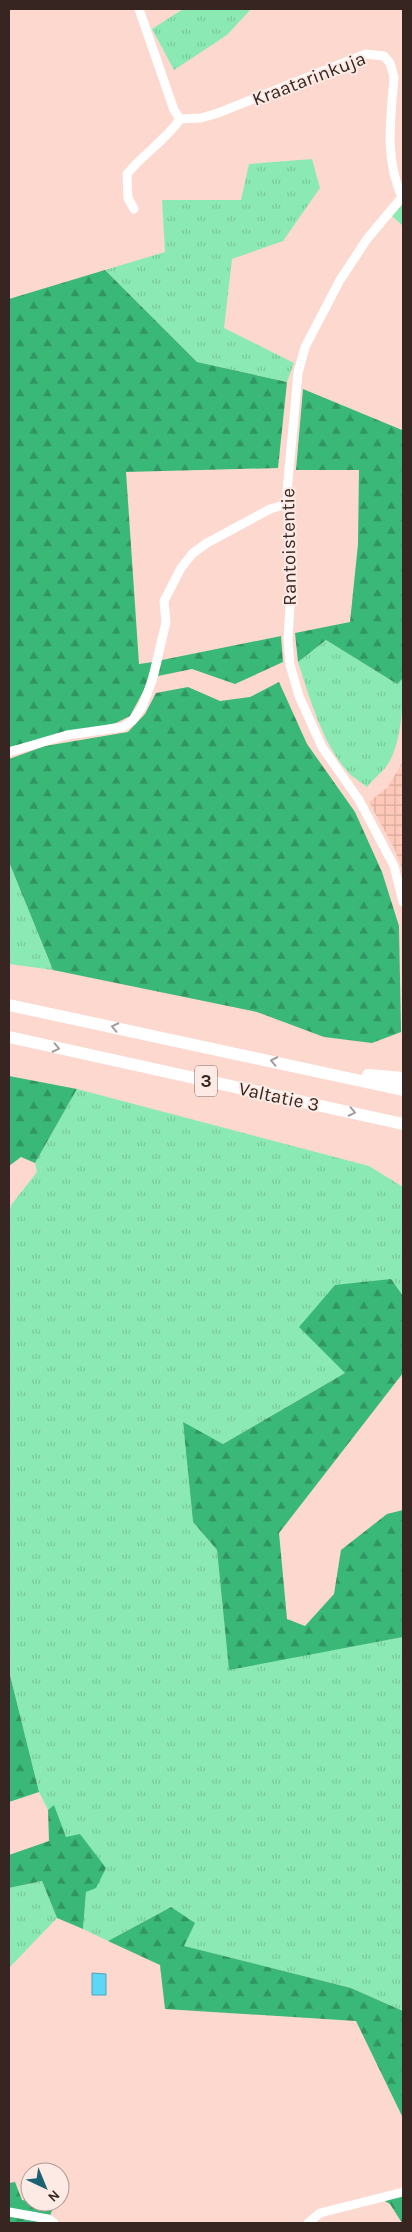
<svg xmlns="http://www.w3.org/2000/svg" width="412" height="2232" font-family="Karla,sans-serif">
	<defs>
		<pattern id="industrial-grid" width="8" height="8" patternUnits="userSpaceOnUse" patternTransform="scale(1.25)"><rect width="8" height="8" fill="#fdc8b8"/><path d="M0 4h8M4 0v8" fill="none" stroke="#d9ac9e"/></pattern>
		<pattern id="grass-tufts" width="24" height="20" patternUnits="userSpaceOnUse" patternTransform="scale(1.25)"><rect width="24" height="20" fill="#8beab3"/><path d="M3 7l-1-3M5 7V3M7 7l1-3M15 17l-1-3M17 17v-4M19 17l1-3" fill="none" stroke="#79c99a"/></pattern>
		<pattern id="forest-firs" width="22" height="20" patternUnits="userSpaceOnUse" patternTransform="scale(1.25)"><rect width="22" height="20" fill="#39b878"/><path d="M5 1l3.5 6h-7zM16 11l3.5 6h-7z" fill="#319562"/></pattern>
	</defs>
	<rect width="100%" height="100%" fill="#fdd8ce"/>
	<path fill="url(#industrial-grid)" d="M403,761V871L394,848L369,802L388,787Z"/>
	<path fill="url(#grass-tufts)" d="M183,9H251L227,35L174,70L152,29Z
		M312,159L320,188L283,241L232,259L224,328L294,363L287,382L197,362L105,270L165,252L162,200H241L249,164Z
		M403,204V226L392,216Z
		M326,640L397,684L403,678C403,703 402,742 388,764C383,772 373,779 367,787C361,782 353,778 348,772C323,745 309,696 298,662Z
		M9,862L53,970L9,964Z
		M77,1089L369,1166L403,1187V1296L391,1279L345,1373L223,1444L183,1423L193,1522L217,1550L229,1669L403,1637V2011L351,1988L183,1946L171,1907L108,1941L83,1929L86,1892L54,1806L48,1810L39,1792L9,1671V1216L11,1205L37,1172L35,1163Z
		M42,1881L57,1918L9,1968V1888Z"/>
	<path fill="url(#forest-firs)" d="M105,270L197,362L287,382L278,468L126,472L139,664L153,662L144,690L130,716L116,723L9,747V299Z
		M303,389L402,430L403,427V678L397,684L326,640L298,662L295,633L350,622L358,544L359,470H296Z
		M281,636L283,662L235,684L192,669L158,676L162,660Z
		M279,682L307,744L355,812L382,872L399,926L401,1032L372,1043L324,1037L257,1012L53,970L9,862V759L45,746L128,732L145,714L156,693L188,687L220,701L250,697Z
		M9,1076L77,1089L35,1163L21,1157L9,1166Z
		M391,1279L403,1296V1373L279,1533L287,1619L305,1626L334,1594L341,1550L387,1514L403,1510V1637L229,1670L217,1550L193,1522L183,1422L223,1444L345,1373L299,1327L335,1285Z
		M9,1671L39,1792L9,1802Z
		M54,1805L66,1837L80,1834L106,1868L96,1888L86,1892L83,1929L57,1918L42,1881L9,1888V1855L49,1841L48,1810Z
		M171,1907L195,1923L184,1946L351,1988L403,2011V2118L356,2021L165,2009L160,1965L108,1941Z
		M15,2182L22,2200L54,2206L47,2223H9V2183Z
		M403,2195V2223H402L390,2204L383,2200Z"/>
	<path fill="#5dd7f6" stroke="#51a2b6" d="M92,1973L106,1974V1995H92Z"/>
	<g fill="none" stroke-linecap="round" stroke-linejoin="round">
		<path stroke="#fff" stroke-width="9" d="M139,9L174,110L180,119
			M403,196L367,239L340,280L305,347L298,373L287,491L292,572L288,639L290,665L299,696L322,747L359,800L394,866L403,902
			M134,209L128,198L127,174C143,154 168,138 180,119L201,118L218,113L366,54L384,56L390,63L394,77C391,117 384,158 402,197
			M9,752L67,735L123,727L132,721L142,707L152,681L166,622L164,601L181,568L193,553L207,543L270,509L287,504
			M9,2212L48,2219L54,2223
			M308,2223L320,2213L403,2192"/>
		<path stroke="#fff" stroke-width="12" d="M9,1005L403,1090
			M9,1037L403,1124
			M368,1075L403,1078"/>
	</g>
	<defs><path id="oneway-chevron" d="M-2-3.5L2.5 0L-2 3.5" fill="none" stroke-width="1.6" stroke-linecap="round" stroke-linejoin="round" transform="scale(1.25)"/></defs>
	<g stroke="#a59d9b">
		<use href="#oneway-chevron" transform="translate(115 1027) rotate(-168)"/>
		<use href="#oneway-chevron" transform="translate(56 1048) rotate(12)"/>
		<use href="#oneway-chevron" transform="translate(274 1061) rotate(-168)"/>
		<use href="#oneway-chevron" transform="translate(352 1112) rotate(12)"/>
	</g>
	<g text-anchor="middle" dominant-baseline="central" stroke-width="4" stroke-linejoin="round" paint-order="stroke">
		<rect fill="#fdeae5" stroke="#72605b" stroke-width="1" x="195" y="1065.5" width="22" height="31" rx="4"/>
		<g font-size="18" font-weight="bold" fill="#362520">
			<text x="206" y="1081">3</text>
		</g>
		<g font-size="19" fill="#362520" stroke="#fdeae5">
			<text transform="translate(309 79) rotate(-21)">Kraatarinkuja</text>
			<text transform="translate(289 547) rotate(-91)">Rantoistentie</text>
			<text transform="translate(279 1097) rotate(12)">Valtatie 3</text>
		</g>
	</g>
	<rect width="412" height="2232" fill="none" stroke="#362520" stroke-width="20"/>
	<g transform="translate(45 2187) rotate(136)"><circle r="24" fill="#fdeae5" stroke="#ad9b96"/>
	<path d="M0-4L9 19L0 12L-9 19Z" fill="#1b6272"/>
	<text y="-8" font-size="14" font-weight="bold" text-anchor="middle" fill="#362520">N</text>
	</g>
</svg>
